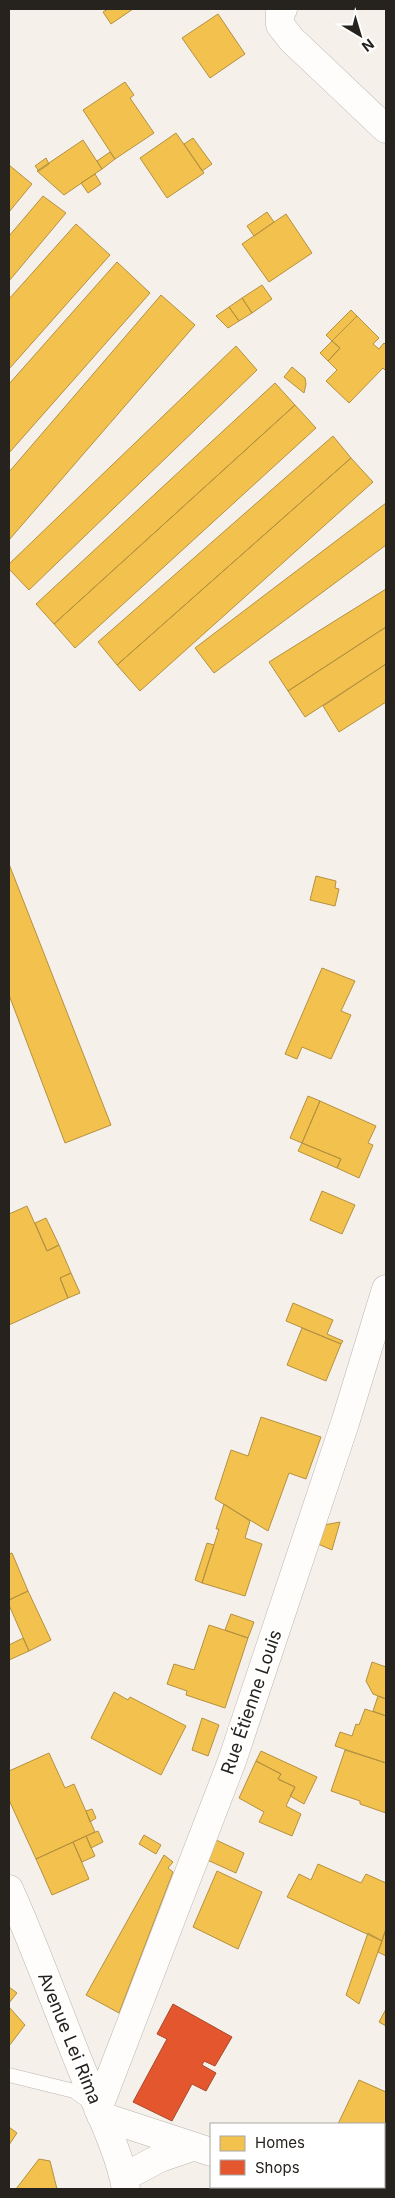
<svg xmlns="http://www.w3.org/2000/svg" width="395" height="2198" font-family="Inter,sans-serif">
	<rect width="100%" height="100%" fill="#f6f0ea"/>
	<path fill="#f2c14e" stroke="#b5913f" d="M108,9H133L111,24L103,12Z
		M218,14L245,54L210,78L182,38Z
		M125,82L134,95L130,98L154,133L115,159L83,110Z
		M176,133L204,173L167,198L140,158Z
		M193,138L212,164L202,171L184,144Z
		M83,140L102,169L64,195L37,171Z
		M110,152L115,159L102,169L97,161Z
		M46,158L49,164L39,171L35,166Z
		M9,165L32,184L9,212Z
		M95,174L101,184L88,193L81,183Z
		M43,196L66,213L9,281V236Z
		M267,212L274,222L254,236L247,226Z
		M286,214L312,253L269,282L242,244Z
		M76,224L110,255L9,369V299Z
		M117,262L150,293L9,453V384Z
		M262,285L272,299L252,313L242,298Z
		M161,295L195,325L9,540V472Z
		M242,298L252,313L239,321L229,307Z
		M229,307L239,321L228,328L216,316Z
		M351,310L357,316L332,341L326,335Z
		M357,316L379,338L373,344L379,349L384,343L386,345V371L383,368L349,403L326,381L337,370L328,361L340,348L332,341Z
		M332,341L340,348L328,361L320,353Z
		M236,346L257,370L29,590L9,569V564Z
		M292,367L305,378L306,384L304,393L284,377Z
		M275,383L295,405L54,624L36,604Z
		M295,405L316,428L75,648L54,624Z
		M333,436L351,458L117,665L98,642Z
		M351,458L373,482L140,691L117,665Z
		M386,503V545L214,673L195,648Z
		M386,589V627L288,691L269,662Z
		M386,627V664L305,717L288,691Z
		M386,664V702L339,732L323,706Z
		M9,864L111,1125L65,1143L9,995Z
		M316,876L336,881L335,888L339,889L335,906L310,900Z
		M322,968L355,981L341,1011L351,1015L331,1059L302,1047L297,1059L285,1054Z
		M308,1096L320,1101L302,1143L290,1138Z
		M320,1101L376,1126L368,1143L373,1145L359,1178L337,1168L341,1159L302,1143Z
		M302,1143L341,1159L337,1168L298,1151Z
		M322,1191L355,1205L342,1234L310,1220Z
		M27,1206L47,1251L59,1245L71,1273L60,1278L68,1298L9,1325V1214Z
		M46,1218L59,1245L47,1251L35,1223Z
		M71,1273L80,1293L68,1298L60,1278Z
		M293,1303L333,1320L327,1334L343,1341L341,1344L286,1321Z
		M302,1328L341,1344L326,1381L287,1365Z
		M261,1417L321,1437L306,1479L289,1473L268,1531L215,1499L231,1450L248,1456Z
		M224,1504L250,1521L245,1538L262,1544L245,1596L202,1583L219,1529H216Z
		M340,1522L332,1550L318,1544L324,1525Z
		M207,1543L214,1545L202,1583L195,1580Z
		M12,1553L28,1591L9,1600V1554Z
		M28,1591L51,1640L29,1651L9,1605V1600Z
		M231,1614L254,1622L248,1638L225,1630Z
		M209,1625L248,1638L225,1708L186,1695L187,1691L167,1684L174,1664L194,1670Z
		M23,1638L29,1651L9,1660V1645Z
		M372,1662L386,1667V1699L373,1694L366,1681Z
		M114,1692L128,1700L130,1697L186,1726L161,1775L91,1738Z
		M378,1696L386,1699V1716L373,1711Z
		M365,1709L386,1716V1763L335,1746L340,1732L352,1736L356,1724L359,1725Z
		M202,1718L219,1725L208,1756L192,1750Z
		M345,1750L386,1763V1813L360,1804V1801L331,1791Z
		M261,1751L317,1777L304,1804L290,1796L295,1787L278,1779L281,1774L256,1761Z
		M49,1753L65,1788L74,1784L95,1832L36,1859L9,1800V1771Z
		M256,1761L281,1774L278,1779L295,1787L286,1806L301,1814L292,1836L259,1822L264,1812L239,1798Z
		M92,1809L96,1818L90,1822L86,1811Z
		M98,1831L103,1842L91,1848L86,1836Z
		M144,1835L161,1845L156,1854L139,1844Z
		M86,1836L95,1856L82,1862L73,1842Z
		M214,1839L244,1853L236,1873L205,1859Z
		M73,1842L89,1879L52,1895L36,1859Z
		M164,1855L173,1862L168,1868L173,1872L119,2013L86,1995Z
		M318,1864L361,1883L366,1874L386,1883V1928L382,1941L287,1897L299,1874L311,1880Z
		M217,1871L262,1892L238,1949L193,1927Z
		M385,1932H386V1956L378,1952Z
		M368,1933L382,1941L359,2004L346,1995Z
		M9,1987L17,1993L9,2003Z
		M9,2007L25,2025L9,2046Z
		M386,2009V2026L379,2022Z
		M359,2080L386,2092V2181L384,2186V2124H338Z
		M9,2127L17,2133L9,2145Z
		M39,2159L50,2161L57,2189H16Z
		M352,2187H383L382,2189H358Z"/>
	<path fill="#e4572e" stroke="#ab4729" d="M173,2004L232,2037L215,2066L204,2061L202,2065L216,2073L206,2091L192,2084L172,2121L133,2102L167,2039L157,2034Z"/>
	<g fill="none" stroke-linecap="round" stroke-linejoin="round">
		<defs>
			<path id="service" d="M9,2075L74,2091L92,2104"/>
			<path id="minor" d="M283,9L280,12V25L292,40L386,129
				M9,1889C35,1946 56,2006 80,2065C95,2103 119,2149 126,2189
				M98,2109L232,1761L345,1423L386,1289
				M101,2116L211,2152
				M124,2177L160,2158L192,2147
				M284,2187L289,2189"/>
		</defs>
		<use href="#service" stroke="#bbb6b1" stroke-width="15"/>
		<use href="#minor" stroke="#bbb6b1" stroke-width="29"/>
		<use href="#service" stroke="#fefdfc" stroke-width="14"/>
		<use href="#minor" stroke="#fefdfc" stroke-width="28"/>
	</g>
	<g text-anchor="middle" dominant-baseline="central" stroke-width="5" stroke-linejoin="round" paint-order="stroke">
		<g font-size="18" fill="#26221d" stroke="#fff">
			<text transform="translate(251 1702) rotate(-71)">Rue Étienne Louis</text>
			<text transform="translate(70 2038) rotate(68)">Avenue Lei Rima</text>
		</g>
	</g>
	<rect width="395" height="2198" fill="none" stroke="#26221d" stroke-width="20"/>
	<rect x="210" y="2123" width="175" height="65" fill="#ffffff" stroke="#a8a7a5"/>
	<rect x="220" y="2136" width="25" height="15" fill="#f2c14e" stroke="#a8a7a5"/>
	<text x="255" y="2148" font-size="15" fill="#26221d">Homes</text>
	<rect x="220" y="2160" width="25" height="15" fill="#e4572e" stroke="#a8a7a5"/>
	<text x="255" y="2173" font-size="15" fill="#26221d">Shops</text>
	<g transform="translate(360 35) rotate(142)" stroke="#ffffff" stroke-width="4" paint-order="stroke">
	<path d="M0-4L9 19L0 12L-9 19Z" fill="#26221d"/>
	<text y="-8" font-size="14" font-weight="bold" text-anchor="middle" fill="#26221d">N</text>
	</g>
</svg>
